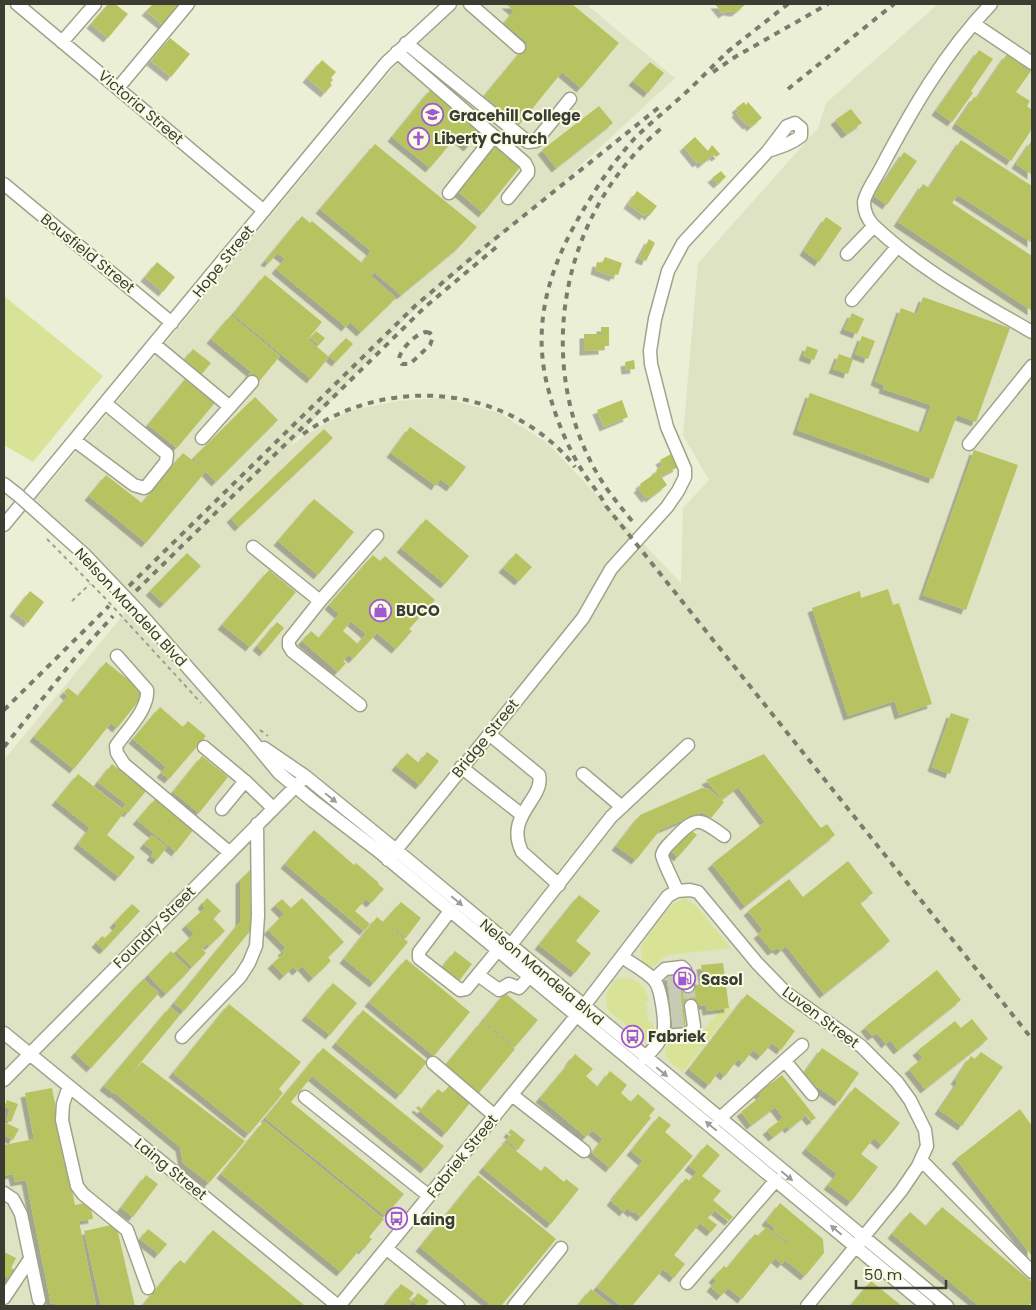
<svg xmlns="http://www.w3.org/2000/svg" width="1036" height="1310" font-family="Poppins,sans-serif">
	<defs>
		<filter id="shadow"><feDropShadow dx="-4.5" dy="4.5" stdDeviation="0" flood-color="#0004"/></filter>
	</defs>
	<rect width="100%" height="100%" fill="#eaefd5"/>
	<path fill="#dee4c3" d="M461,4H586L675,78L556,188L406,318L289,447L307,434L349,411L397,401L443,398L499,413L546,442L681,583L683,508L709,480L683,435L698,263L818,128L826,103L938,4H1032V1306H4V760L136,599L35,499L50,483L378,86L402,58Z"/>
	<path fill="#d9e397" d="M4,296L103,376L33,462L4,445Z
		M685,898L697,907L731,948L669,955L664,957L651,969L642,962L641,950L643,943C652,930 670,901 685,898Z
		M622,978C638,978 646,986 649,1002H646L649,1022H653L655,1034L649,1039H643L609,1011C603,1000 607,990 614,980Z
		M729,1008L732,1010L683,1072C676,1066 661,1059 666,1047C668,1043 672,1041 676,1041C683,1040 690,1042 697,1039L721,1009Z"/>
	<path fill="#b7c360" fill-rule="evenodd" filter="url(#shadow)" d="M108,4H115L128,14L108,38L91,24Z
		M153,4H181L163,25L146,11Z
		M506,4H572L619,43L581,88L562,72L519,125L484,96L528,43L504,23L514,11Z
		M715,4H746L736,12L727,11L723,14Z
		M170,38L190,54L171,77L151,61Z
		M979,50L993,59L971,91L973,93L952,122L936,111Z
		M1007,54L1031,71L1016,92L1030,101L1027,106L1032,110V129L1011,161L956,124L974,97L977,98Z
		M322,60L336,72L331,78L333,80L330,83L332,85L325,93L307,78Z
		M650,62L664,73L648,93L633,81Z
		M431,89L483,130L468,147L456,137L430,168L392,137Z
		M744,102L746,105L748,102L762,118L751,127L749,124L747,125L736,113L738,111L736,108Z
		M599,106L613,123L556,168L542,150Z
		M851,109L862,123L846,134L835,120Z
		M695,137L708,151L712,145L720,154L716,157L714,155L712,157V156L702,164L700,161L697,163L684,147Z
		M961,140L1032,186V243L958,195L952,203L1032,256V311L898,222L923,184L929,188Z
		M1032,140V175L1016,164Z
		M375,144L477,227L459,247L401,295L374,272L371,276L396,298L361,332L350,322L346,327L276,269L285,259L277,253L269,263L265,261L302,216L310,223L312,221L362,263L371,251L320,209Z
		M494,144L521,166L483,213L456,190Z
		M904,152L917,161L887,205L874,196Z
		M721,171L726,177L718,184L712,178Z
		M637,191L657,206L649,216L646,213L644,216L628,204Z
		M826,217L842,228L819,262L804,251Z
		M649,239L655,243L646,261L639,258Z
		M605,257L622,263L618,275L615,274L614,277L595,270L597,262L602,263Z
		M157,262L175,277L163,292L145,277Z
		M265,275L322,322L308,339L329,357L311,379L233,314Z
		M923,297L1010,328L976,422L957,415L933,479L797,430L810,393L921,433L931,405L883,389L884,385L875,381L901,308L917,314Z
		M852,313L864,319L857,334L844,329Z
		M231,315L280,356L257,384L248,376L251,372L211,339Z
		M601,327H609V346H603V350L584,351V334H601Z
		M316,331L325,338L319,345L310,338Z
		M862,336L875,341L868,359L855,354Z
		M346,338L353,344L336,362L329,356Z
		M807,346L818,350L814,360L803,356Z
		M193,349L211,363L201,375L223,393L177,448L148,425L194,369L183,361Z
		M839,354L853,359L848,374L833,369Z
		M634,360L635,369L626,370L625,362Z
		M255,397L278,420L216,482L193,458Z
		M622,400L628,417L604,427L597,410Z
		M410,427L466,467L451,487L440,479L436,486L391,453Z
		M324,429L333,438L239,527L231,518Z
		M974,450L1018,465L966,610L923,595Z
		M183,453L206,471L146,543L89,496L106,475L142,503Z
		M671,454L678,467L661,476L667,485L650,498L649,496L646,498L638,488L641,486L640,484L657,472L656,470L663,466L660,460Z
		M314,499L354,532L318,575L278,541Z
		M426,519L469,556L445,584L401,548Z
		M187,553L201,566L164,604L150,591Z
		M516,553L532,567L519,581L503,568Z
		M373,555L380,561L385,556L435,600L409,629L412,631L396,649L377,633L353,659L349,655L343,661L346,663L338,672L302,641L311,631L319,638L339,614L329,605ZM351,621L366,634L358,644L343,631Z
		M269,570L296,592L250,647L222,625Z
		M888,589L893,605L899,603L932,704L899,715L895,701L848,716L812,608L860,591L861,598Z
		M30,591L44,602L28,623L14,612Z
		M277,622L284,628L264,652L257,646Z
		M106,662L145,693L117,728L111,723L74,769L34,737L68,696L64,692L68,688L78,696Z
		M160,707L183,727L188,721L206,736L169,779L161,773L166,767L133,739Z
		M951,713L969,719L950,774L932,767Z
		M427,752L439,761L420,785L396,766L407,753L419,763Z
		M764,754L821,828L827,824L835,835L745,906L712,864L765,822L738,787L722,799L706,780Z
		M202,756L228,777L199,813L173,792Z
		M112,764L146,791L128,813L125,811L107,835L135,857L119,877L78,844L90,828L56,801L78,774L122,809L126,804L98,782Z
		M702,788L709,789L724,802L711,818L702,812L660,830L636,860L616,846L640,815Z
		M156,798L194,829L176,852L137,820Z
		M687,827L697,835L678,857L669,849Z
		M314,830L354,865L356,863L379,883L378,884L384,889L371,903L366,899L355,911L370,924L364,931L285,864Z
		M152,835L167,847L157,860L151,856L154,852L144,844Z
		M848,861L873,893L860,903L890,941L824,994L786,946L780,951L777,948L772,951L758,934L763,930L748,911L789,879L803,897Z
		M250,870L251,930L184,1011L174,1003L240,922V880Z
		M579,895L600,911L576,941L591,953L575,973L539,945Z
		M207,898L221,911L215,917L213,916L212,917L225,931L209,946L207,944L202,949L206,953L192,967L176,951L194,934L186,925L205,908L202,904Z
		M302,898L344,942L328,957L331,961L313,978L302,966L297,971L293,967L284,976L272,964L284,953L282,951L286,948L268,930L284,914L275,905L282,899L291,908Z
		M401,902L421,918L406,938L392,927L391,928L408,942L374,983L344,959L377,917L383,922Z
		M132,904L140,911L104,950L96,943L102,936L105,938L117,926L114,923Z
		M171,951L190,970L166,994L148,975Z
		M455,951L472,964L459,981L442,967Z
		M406,959L470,1012L434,1056L369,1002Z
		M723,963L729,1008L707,1011L706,1005L684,1007L686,1030L673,1031L667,976L681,974L682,986L704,984L701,965Z
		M937,970L961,1000L898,1050L890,1040L886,1044L877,1033L872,1036L865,1027Z
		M143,979L159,993L91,1068L75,1053Z
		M333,983L357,1003L330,1035L306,1016Z
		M505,993L538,1020L515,1047L483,1020Z
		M747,994L795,1031L781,1050L772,1043L761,1056L753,1050L743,1063L738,1059L725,1076L719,1071L709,1085L689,1069Z
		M229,1004L301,1062L279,1089L283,1093L249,1134L173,1073Z
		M170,1007L180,1015L122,1085L142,1062L245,1141L209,1183L183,1163L180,1147L115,1093L114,1094L104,1086Z
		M363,1010L427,1062L400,1095L336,1043Z
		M972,1019L988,1039L925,1089L909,1069L923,1058L917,1051L955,1021L961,1028Z
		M482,1021L515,1049L478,1094L444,1067Z
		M323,1048L444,1146L425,1169L312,1076L291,1102L404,1194L385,1216L265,1118Z
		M822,1048L859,1073L839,1102L802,1076Z
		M981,1052L1003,1067L962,1126L939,1110L958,1082L955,1080L971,1056L975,1059Z
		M575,1054L593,1069L586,1076L598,1087L610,1071L627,1085L621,1093L631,1102L638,1094L655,1109L649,1116L651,1118L610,1168L592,1153L603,1139L592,1130L586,1137L540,1098L570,1062H569Z
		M782,1075L816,1118L811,1121L806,1115L789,1129L787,1126L773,1137L767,1130L783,1118L775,1107L751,1125L741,1112L761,1096L758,1093Z
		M449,1086L470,1103L446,1133L416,1108L418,1106L422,1109L438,1089L443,1093Z
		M855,1087L900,1123L882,1145L874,1138L861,1154L878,1167L851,1202L828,1185L837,1174L806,1149Z
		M52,1088L75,1205L90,1202L93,1219L79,1221L96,1306H56L55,1303L51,1304L26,1180L15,1182L13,1174L4,1176V1145L34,1139L25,1093Z
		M7,1100L18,1104L11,1122L6,1120L10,1109L4,1107Z
		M1020,1109L1032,1126V1256L956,1159Z
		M659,1116L671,1125L665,1132L693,1156L641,1217L634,1211L633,1213L627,1208L624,1212L611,1201L616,1195H615L643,1161L631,1151Z
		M264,1121L384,1219L369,1237L372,1239L363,1250L361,1248L341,1272L221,1174Z
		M4,1122L19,1129L13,1140L4,1135Z
		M511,1129L525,1140L518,1150L506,1140L511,1135L508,1133Z
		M505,1142L541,1171L545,1166L564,1182L566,1179L579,1189L551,1224L483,1168Z
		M707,1144L720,1155L702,1176L721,1191L713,1200L733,1217L729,1221L715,1210L709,1217L708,1216L707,1217L717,1225L711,1232L700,1223L674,1255L685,1264L674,1278L663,1269L632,1306H621L597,1287L686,1178L689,1181L697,1172L689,1166Z
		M146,1175L158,1184L133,1217L121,1208Z
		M478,1175L556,1239L501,1306H492L420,1247Z
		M780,1203L823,1239L824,1253L805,1276L785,1260L782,1264L775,1258L742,1299L728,1288L721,1296L711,1287L716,1281L713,1278L724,1266L727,1268L755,1234L758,1236L766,1227L785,1242H787L789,1240L787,1239L786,1241L773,1230L775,1228L766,1221Z
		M942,1207L1032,1282V1302L1028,1306H979L892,1234L910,1212L926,1226Z
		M116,1224L135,1306H101L84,1231Z
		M148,1229L167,1244L159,1254L140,1239Z
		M213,1230L304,1305L302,1306H142L180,1260L185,1264Z
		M4,1252L16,1258L11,1268L15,1270L10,1279L4,1276Z
		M871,1281L902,1306H850Z
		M401,1284L414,1293L409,1299L412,1301L409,1305L411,1306H386L385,1305Z
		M591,1289L612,1306H577Z
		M418,1293L429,1301L425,1306H419L412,1301Z"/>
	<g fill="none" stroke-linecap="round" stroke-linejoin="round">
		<path stroke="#c7cbb5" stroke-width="12" stroke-dasharray="12 6" stroke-linecap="butt" d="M667,981L682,980
			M688,986L691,1006
			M669,993L689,991
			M670,1005L690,1002
			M671,1016L685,1014
			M672,1025L686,1024"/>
		<defs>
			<path id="minor" d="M17,4L264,211
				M470,4L519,47
				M974,24L1032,63
				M62,42L95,4
				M406,43L528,142L536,141L570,99
				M397,52L525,163L528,169V173L508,198
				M118,88L188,4
				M4,184L172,323
				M449,193L494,136
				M874,226C867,219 864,212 864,202C865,193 877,176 881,168C912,109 945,52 991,4
				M847,254L874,226C922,271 975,299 1032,332
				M852,300L897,247
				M154,344L230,407
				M202,438L252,382
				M74,440L134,485L144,488L147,486L166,462L167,454L105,403
				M969,444L1032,366
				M4,484L18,495
				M4,525L386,63L450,4
				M253,547L320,601L289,640V646L292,651L360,705
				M320,601L377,536
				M138,611L250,738L279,773L313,801L377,850L927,1306
				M117,656L147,690C149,709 126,731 116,746L117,753L124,764L229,852
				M489,734L539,775C545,799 504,815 522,852L559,885
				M204,747L245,781L273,808
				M264,748L305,776L396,850L947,1306
				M461,767L522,815
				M583,774L622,807
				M222,809L245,781
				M388,860L583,618L611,569L667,507L678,491L685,477V469L667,427L651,364L650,351L655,319L668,271L683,243L695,230L768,151L787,126L795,123L801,128V136C791,144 780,147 768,151
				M677,891C675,884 662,860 662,855C663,849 669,844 673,840C696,816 698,817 724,836
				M450,911L419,952V958L460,990L466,989L498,950
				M510,946L611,817L688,745
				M622,957C631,963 647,972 654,980C661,987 666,1023 663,1033C660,1043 652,1050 645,1058
				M478,975L499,990L509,984L519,988L530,976
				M654,979L665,969L682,967L685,970L688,986
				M4,1033L338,1306
				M662,1036L690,1034L694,1026L691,1006
				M182,1037L240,977L249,963L256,946L258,916L257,824
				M785,1061L812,1094
				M433,1063L495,1116
				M4,1080L300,782
				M69,1086L63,1104L62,1120L77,1186L83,1194L127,1230L148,1288
				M512,1095L584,1151
				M305,1097L429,1196
				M719,1119L802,1045
				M921,1160L1032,1272
				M4,1193L13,1199L21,1214L39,1300
				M387,1249L458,1306
				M687,1283L776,1180
				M4,1298L30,1259
				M339,1306L577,1015L668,896L677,891L690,890L698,892L757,963L785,992L861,1046L897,1082L910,1100L925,1130L927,1146L918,1166L901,1191L807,1306
				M514,1306L561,1248"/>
		</defs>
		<use href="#minor" stroke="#9fa38b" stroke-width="15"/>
		<path stroke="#9ca08d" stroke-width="2" stroke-dasharray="4 4" stroke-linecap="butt" d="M47,539L105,598L201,703
			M72,601L90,584
			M260,730L268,736"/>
		<use href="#minor" stroke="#fff" stroke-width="12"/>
		<path stroke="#7a7d6e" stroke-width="4" stroke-dasharray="6 6" stroke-linecap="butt" d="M732,48C715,63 700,80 683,95C667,110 650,123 635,138C618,157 603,177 590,199C552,259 529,321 549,392C556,419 568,448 583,472C590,483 600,494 606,506L1032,1039
			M727,52L788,4
			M713,72L735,57L828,4
			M788,89L894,4
			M426,332L430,333L433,337L430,345L410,364H402L399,358C402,348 415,334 426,332Z
			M303,434C372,386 463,382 533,428C549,439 564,452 575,467
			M632,521C620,506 608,492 598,475C541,378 555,249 627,163C638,149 651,137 664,126
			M129,586L415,306L476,254L663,104
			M136,591L425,307L500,244
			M4,710L109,606
			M4,747L75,658L113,616"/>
		<defs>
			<path id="minor-bridge" d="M18,495L84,554L138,611"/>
		</defs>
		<use href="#minor-bridge" stroke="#9fa38b" stroke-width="15" stroke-linecap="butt"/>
		<use href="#minor-bridge" stroke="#fff" stroke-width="12"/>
	</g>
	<defs><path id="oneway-solid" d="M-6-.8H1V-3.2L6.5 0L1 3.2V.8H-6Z" transform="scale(1.25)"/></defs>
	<g fill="#9d9e99">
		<use href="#oneway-solid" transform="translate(331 798) rotate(39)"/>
		<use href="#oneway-solid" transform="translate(457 901) rotate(40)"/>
		<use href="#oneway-solid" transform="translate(662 1072) rotate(40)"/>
		<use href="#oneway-solid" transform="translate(711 1126) rotate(-140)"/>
		<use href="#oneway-solid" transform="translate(787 1176) rotate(40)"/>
		<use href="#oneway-solid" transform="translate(836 1230) rotate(-140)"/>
	</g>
	<defs>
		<symbol id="school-ring" viewBox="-11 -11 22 22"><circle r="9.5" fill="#f8fce3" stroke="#a15ace" stroke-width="1.5"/><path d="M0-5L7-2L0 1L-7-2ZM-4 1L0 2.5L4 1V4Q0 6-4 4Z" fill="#a15ace"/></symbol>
		<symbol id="church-ring" viewBox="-11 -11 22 22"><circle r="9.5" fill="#f8fce3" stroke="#a15ace" stroke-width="1.5"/><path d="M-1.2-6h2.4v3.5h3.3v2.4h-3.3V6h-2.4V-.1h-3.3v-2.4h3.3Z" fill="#a15ace"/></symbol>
		<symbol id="shop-ring" viewBox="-11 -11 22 22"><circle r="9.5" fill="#f8fce3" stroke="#a15ace" stroke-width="1.5"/><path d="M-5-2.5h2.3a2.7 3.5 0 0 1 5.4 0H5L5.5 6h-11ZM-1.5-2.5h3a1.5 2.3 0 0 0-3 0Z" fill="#a15ace"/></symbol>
		<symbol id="fuel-ring" viewBox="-11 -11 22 22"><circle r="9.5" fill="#f8fce3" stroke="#a15ace" stroke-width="1.5"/><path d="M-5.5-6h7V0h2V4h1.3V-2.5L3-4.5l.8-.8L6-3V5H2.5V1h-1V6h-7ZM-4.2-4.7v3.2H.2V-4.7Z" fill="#a15ace"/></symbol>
		<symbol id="bus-ring" viewBox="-11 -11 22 22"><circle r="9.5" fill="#f8fce3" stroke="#a15ace" stroke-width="1.5"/><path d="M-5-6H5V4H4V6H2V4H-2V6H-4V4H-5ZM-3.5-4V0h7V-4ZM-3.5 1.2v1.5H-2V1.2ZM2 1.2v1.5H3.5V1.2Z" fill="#a15ace"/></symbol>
	</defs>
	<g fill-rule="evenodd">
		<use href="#school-ring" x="420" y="102" width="25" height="25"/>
		<use href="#church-ring" x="406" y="126" width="25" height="25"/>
		<use href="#shop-ring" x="368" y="598" width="25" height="25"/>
		<use href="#fuel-ring" x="672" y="966" width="25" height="25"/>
		<use href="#bus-ring" x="620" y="1024" width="25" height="25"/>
		<use href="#bus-ring" x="384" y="1206" width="25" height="25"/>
	</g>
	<g text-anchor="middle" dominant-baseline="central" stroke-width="4" stroke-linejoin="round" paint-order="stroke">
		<g font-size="15" fill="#3b3d33" stroke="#f8fce3">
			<text transform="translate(141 107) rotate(40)">Victoria Street</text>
			<text transform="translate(88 253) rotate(39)">Bousfield Street</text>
			<text transform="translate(223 261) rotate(-51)">Hope Street</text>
			<text transform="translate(131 607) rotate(47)">Nelson Mandela Blvd</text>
			<text transform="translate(485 738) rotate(-51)">Bridge Street</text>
			<text transform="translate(154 927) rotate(-45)">Foundry Street</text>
			<text transform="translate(542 972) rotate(40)">Nelson Mandela Blvd</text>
			<text transform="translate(821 1017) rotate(37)">Luven Street</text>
			<text transform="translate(462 1156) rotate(-51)">Fabriek Street</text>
			<text transform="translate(171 1169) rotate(39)">Laing Street</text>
		</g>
		<g font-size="15" font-weight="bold" fill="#3b3d33" stroke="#f8fce3" text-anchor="start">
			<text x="449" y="115">Gracehill College</text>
			<text x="434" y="138">Liberty Church</text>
			<text x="396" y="610">BUCO</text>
			<text x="701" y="979">Sasol</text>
			<text x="648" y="1036">Fabriek</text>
			<text x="413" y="1219">Laing</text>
		</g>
	</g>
	<rect width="1036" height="1310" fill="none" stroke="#3b3d33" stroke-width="10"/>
	<path d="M856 1280v8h90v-8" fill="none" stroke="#3b3d33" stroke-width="2.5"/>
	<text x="864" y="1280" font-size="15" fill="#3b3d33" stroke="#f8fce3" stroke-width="4" paint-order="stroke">50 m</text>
</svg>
